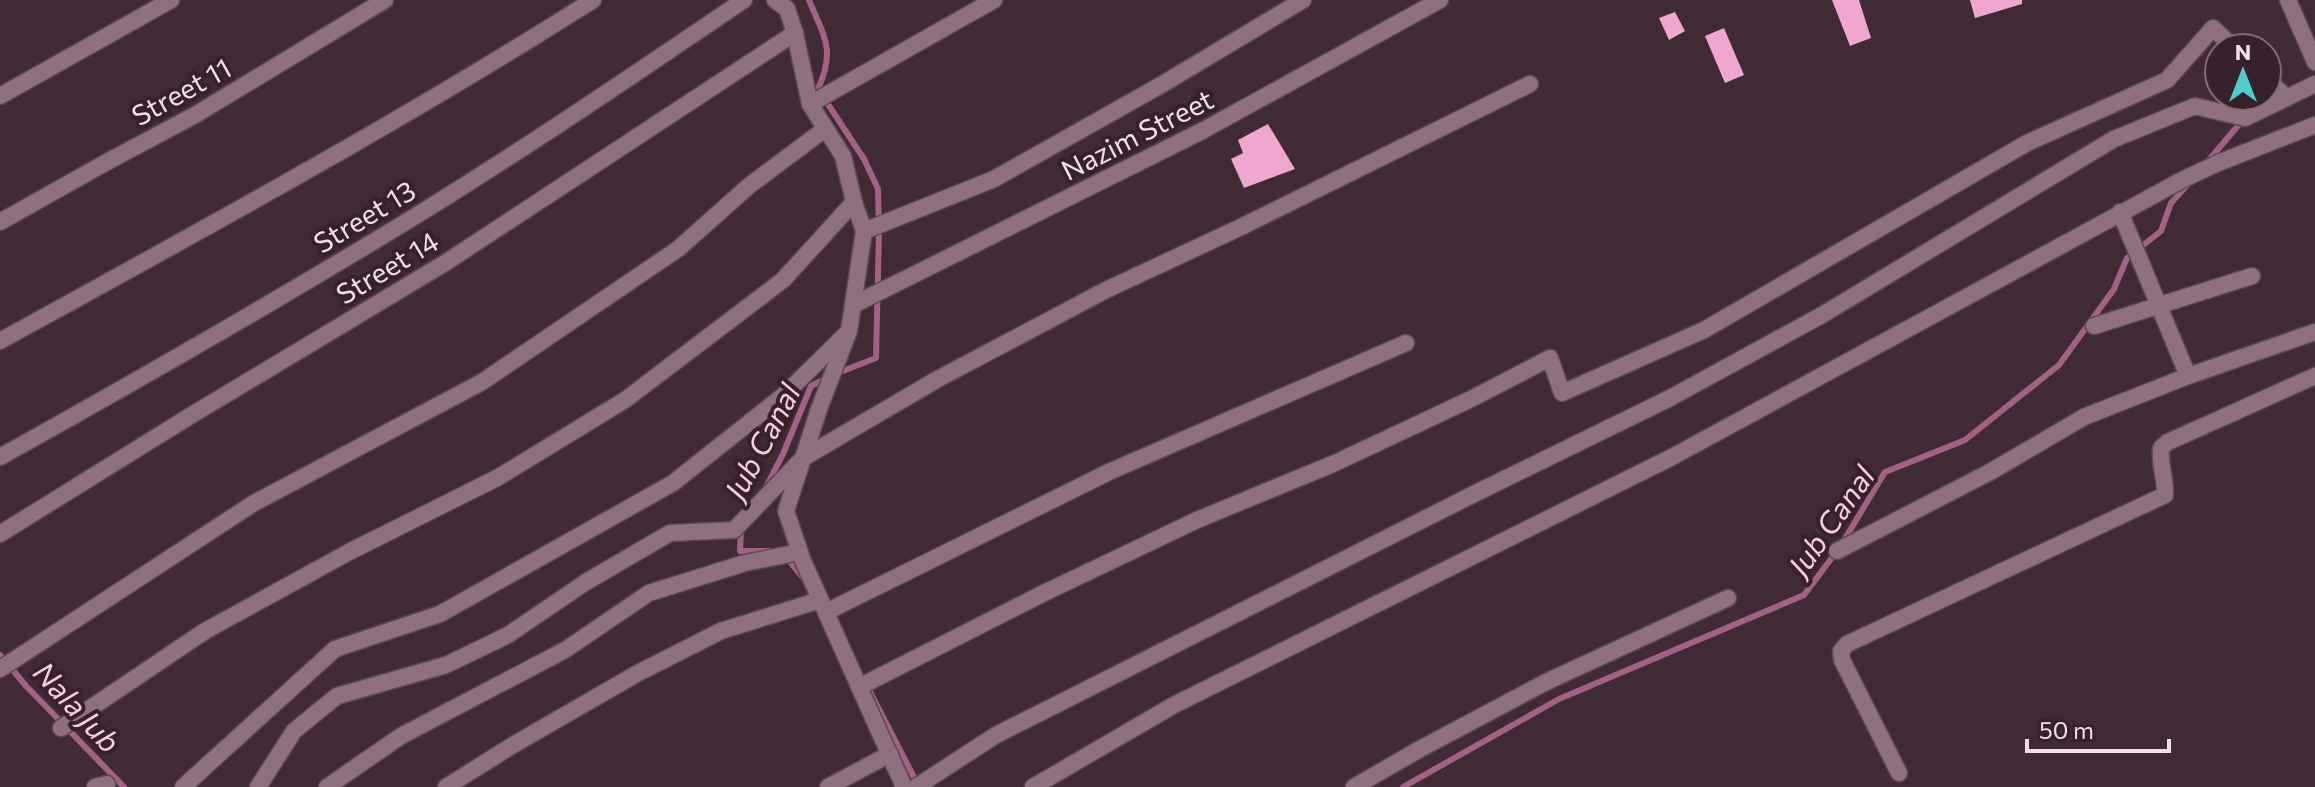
<svg xmlns="http://www.w3.org/2000/svg" width="2315" height="787" font-family="Commissioner,sans-serif">
	<rect width="100%" height="100%" fill="#402a36"/>
	<g fill="none" stroke-linecap="round" stroke-linejoin="round">
		<path stroke="#a36186" stroke-width="6" d="M809,0C824,37 836,49 818,89L864,159L878,189L879,231L876,358L835,374
			M2208,161L2242,121
			M765,489L783,454L811,386L825,379
			M741,529L740,551H772
			M1843,542L1885,472L1965,440L2059,365L2114,289L2127,258L2161,231L2171,203L2190,182
			M787,558L805,580
			M0,655L27,687L124,787
			M869,690L917,783
			M1403,787L1559,699L1804,595L1837,551"/>
	</g>
	<path fill="#efa7cf" d="M1832,0H1859L1871,38L1850,46Z
		M1970,0H2022V4L1975,18Z
		M1675,12L1685,31L1669,40L1659,18Z
		M1724,28L1744,75L1725,83L1705,36Z
		M1268,124L1295,169L1244,188L1231,159L1243,153L1238,140Z"/>
	<g fill="none" stroke-linecap="round" stroke-linejoin="round">
		<defs>
			<path id="minor" d="M2288,0L2315,62
				M2267,79L2287,98
				M0,96L171,0
				M810,104L994,0
				M2120,212L2188,376
				M0,222L105,163L195,115L385,0
				M864,231L994,179L1161,85L1303,0
				M853,305L1202,131L1440,0
				M2094,326L2252,276
				M0,341C200,231 401,122 593,0
				M0,457C140,379 278,300 414,217C526,148 635,74 744,0
				M0,534L190,416L445,263L795,33
				M1837,551L1990,472L2084,417L2188,376L2315,332
				M826,612L1111,471L1406,343
				M0,669L254,503L482,382L678,249L750,185L825,129
				M859,687L1044,593L1197,520L1335,463L1471,399L1550,358L1562,393L1704,330L2027,143L2167,80L2213,28L2234,48
				M61,728L205,631L349,552L497,478L625,400L783,280L854,202
				M1899,773L1842,660L1841,651L1847,644L2165,495C2166,479 2159,464 2161,448L2168,442L2315,376
				M95,787L107,784
				M183,787L335,649L440,614L673,483L784,395L848,332
				M258,787L294,731L337,696L446,665L508,635L586,582L670,533L734,530L803,458L936,380L1106,290L1241,227L1530,84
				M327,787L401,736L565,650L649,593L745,563L800,552
				M446,787L513,745L638,673L721,631L820,600
				M828,787L890,754
				M916,787L996,735L1476,493L1670,398L1822,315L2114,139L2195,106L2245,118L2315,84
				M1033,787L1174,705L1672,457L2182,180L2218,163L2315,125
				M1354,787L1420,749L1546,682L1728,598"/>
			<path id="tertiary" d="M775,0L787,9L795,33L810,104L843,156L854,202L864,231L849,331L819,409L786,511L803,561L904,787"/>
		</defs>
		<use href="#minor" stroke="#5c4752" stroke-width="19"/>
		<use href="#tertiary" stroke="#5c4752" stroke-width="19"/>
		<use href="#minor" stroke="#8e7080" stroke-width="16"/>
		<use href="#tertiary" stroke="#8e7080" stroke-width="16"/>
	</g>
	<g text-anchor="middle" dominant-baseline="central" stroke-width="8" stroke-linejoin="round" paint-order="stroke">
		<g font-size="28" fill="#efe1e8" stroke="#36212c">
			<text transform="translate(181 91) rotate(-29)">Street 11</text>
			<text transform="translate(1137 134) rotate(-27)">Nazim Street</text>
			<text transform="translate(364 216) rotate(-31)">Street 13</text>
			<text transform="translate(387 267) rotate(-31)">Street 14</text>
		</g>
		<g font-size="30" font-style="italic" fill="#f5cee2" stroke="#36212c">
			<text transform="translate(761 441) rotate(-62)">Jub Canal</text>
			<text transform="translate(1830 520) rotate(-55)">Jub Canal</text>
			<text transform="translate(78 706) rotate(47)">Nala Jub</text>
		</g>
	</g>
	<g transform="translate(2243 72)"><circle r="38" fill="#36212c" stroke="#806e77" stroke-width="2"/>
	<path d="M0-6L14 30L0 20L-14 30Z" fill="#52cdcd"/>
	<text y="-12" font-size="22" font-weight="bold" text-anchor="middle" fill="#efe1e8">N</text>
	</g>
	<path d="M2027 739v12h142v-12" fill="none" stroke="#efe1e8" stroke-width="4"/>
	<text x="2039" y="739" font-size="24" fill="#efe1e8" stroke="#36212c" stroke-width="6" paint-order="stroke">50 m</text>
</svg>
